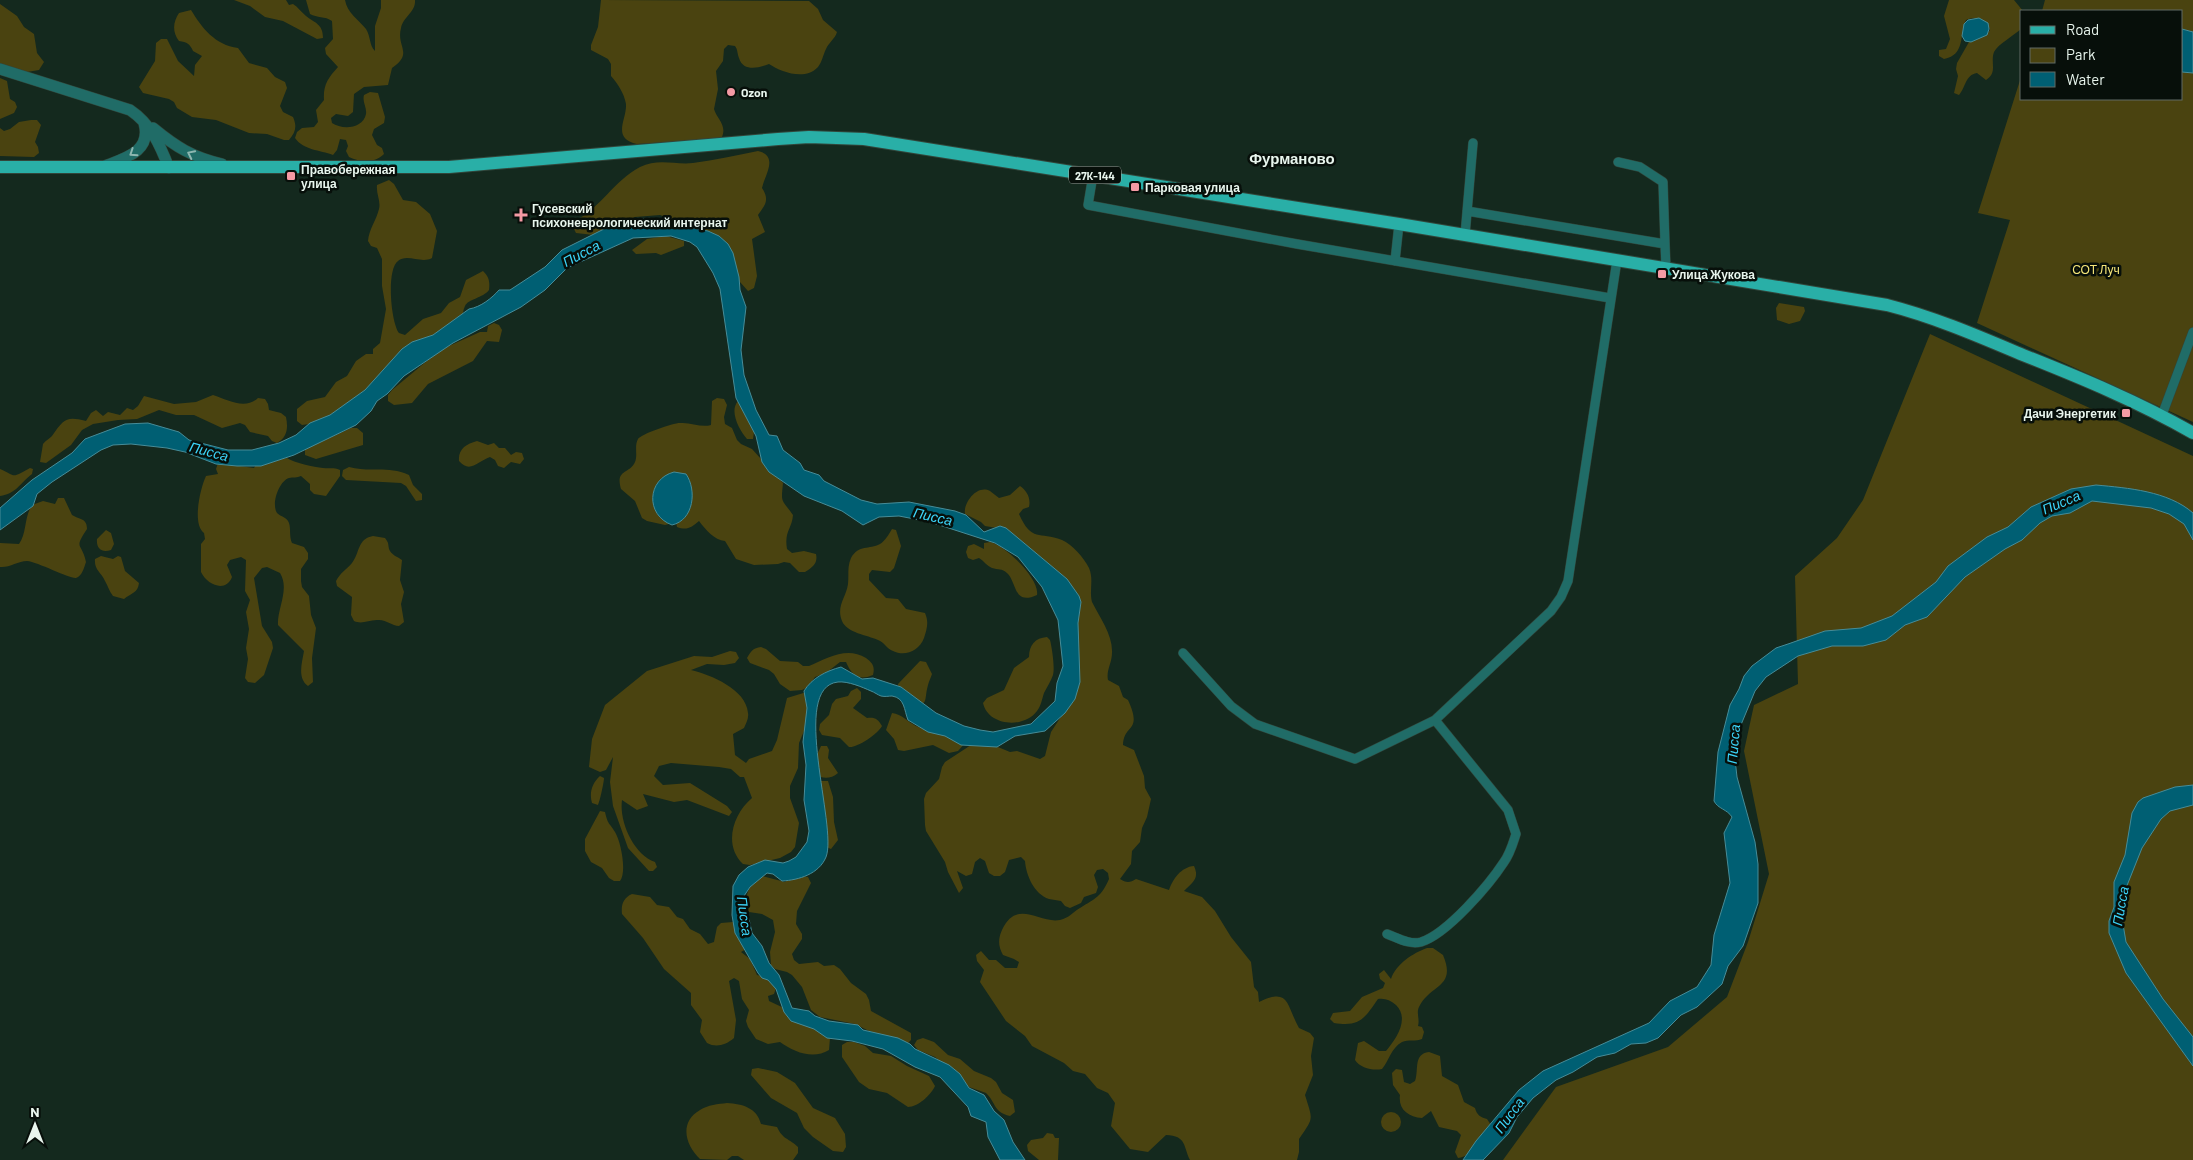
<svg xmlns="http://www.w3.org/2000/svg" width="2193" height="1160" font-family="Barlow,sans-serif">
	<rect width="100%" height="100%" fill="#14291e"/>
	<path fill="#4a4310" d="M234,0H286L289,5L293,4C298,7 301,12 306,16C315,23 323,24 323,38L317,39L283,21L265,17L250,6Z
		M306,0H345C347,13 359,20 366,29C371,37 369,45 375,51V26L381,8V0H415C416,12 403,17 401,28C396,47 414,53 392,68L388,85L364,87L354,94L353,112L348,116L336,114L331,118L332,123C342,130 363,129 366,114C367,107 362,102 364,95L370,92L378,93L385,117L384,123L374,129L372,135L377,145L382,148L384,154C374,164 360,162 349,157L346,151L348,146L346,140L340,139L337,150L333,155C320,150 303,150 295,138L297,132L302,128L314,127L318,122L316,110L324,100C323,85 328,78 338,67L326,54L325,48L333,39L332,21C325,16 317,18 310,14Z
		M601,0L809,1L818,9L823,20L837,32C835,39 829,42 826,49C823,55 822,62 818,67C805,81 781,72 769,64C759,68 743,72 739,58C737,53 738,50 735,46L728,45L724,49L723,61L716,71L718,89L714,109C717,119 727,125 722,137L717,139L637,144C611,138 627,120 626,104C624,93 618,84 611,76V64L608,59L591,50V45L598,27Z
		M1949,0H2014L2023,11H2022V28C2015,35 1998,44 1994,52C1990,63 1998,72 1986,80L1977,73C1965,75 1966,87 1959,95L1954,93L1958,76L1956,69L1957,63L1969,42L1986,35L1990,30L1988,24C1980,20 1975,16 1966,20C1959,34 1966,55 1944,59L1939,56V50L1946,49L1950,39L1944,16Z
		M2045,0H2193V422L1977,323L2010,220L1978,213L2022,74V99H2182V11H2042Z
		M0,4L17,16L24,27L34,34L37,53L44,62L39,70L27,72L0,65Z
		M191,10C202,28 215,45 238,48L249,63L267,68L275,77L285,82L287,88L280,106L283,112L293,117C297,126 296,132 289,140H284L267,134L249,133L216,120L192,117L177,108L174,102L169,99L143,93L139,87L155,61L156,43L161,39H167L178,61L194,76L195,65L202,56L193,51C190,44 187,42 179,41C172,32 173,22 179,13Z
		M0,78L7,81L10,99L15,102L17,107L14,113L0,119Z
		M31,120H37L41,125L35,142L38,147L39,153L34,157L0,156V128L4,131L10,129L19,122Z
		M758,151C779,156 765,175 762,188C770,200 765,205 758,215L765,232L752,239L757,276L754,288L748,291L732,273L710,233L660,215L635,217L594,235L576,233L573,227L575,221C600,208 614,181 640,167C658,158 675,165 693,163C715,160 737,155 758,151Z
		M389,180L394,184L403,200L416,202L430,214L437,231L432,258C421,264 407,253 398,261C386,270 391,322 399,333L405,335L423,319L441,313L449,303L460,297L466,280L483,271C489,277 490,281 489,290C483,298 468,299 465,306C463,310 463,314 462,318C433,339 405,359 377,380C354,398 333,423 302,425L297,421V409L307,401L325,397L336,382L347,376L356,361L366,354H373V349L380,343L386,309L382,286V259L377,248L371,246L368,241C369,229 376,221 379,209C381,201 376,194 377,185Z
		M666,236L684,241V246L661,255L656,253L636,254L632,250L647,239Z
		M1779,303L1804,307L1805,311L1800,321L1789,324L1777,320L1776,308Z
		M494,323L499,325L502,330L499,342L487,341L473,361L428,384L412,403L394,405L388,401V395L392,390L440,350L480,332H487L488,326Z
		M1930,334L2193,456V1160H1503L1556,1087L1668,1047L1727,997L1748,942L1769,874L1744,751L1754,705L1798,684L1795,576L1837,538L1863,500Z
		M213,395C228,400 245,410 258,398L265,399L268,404L269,410L281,413L286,417C288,427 288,437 277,443L272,441L268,436L250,432L245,425L240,423L222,428L194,415H176L159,410L137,419L118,420L93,424L82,430L71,445L46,463L40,462L43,444C46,440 49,439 52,436C64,419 66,416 86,421L91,413L96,410L103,416L108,412L120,415L127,408L133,410L138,406L144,396L174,404L196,402Z
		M717,398L724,399L727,405L724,417L725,424L732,428L737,440L741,444L752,449L783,483C781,504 781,498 793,515C792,529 784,531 787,549L792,553L804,551L816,554C818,563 813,567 805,572H799L790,563L784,562L778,564L754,565L736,559L725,541C714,540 706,530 699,521C692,527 687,531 677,527L676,522L665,525L647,521L642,518L635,501L621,489C615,469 630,474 635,462C638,455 634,446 638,439C641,434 673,423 680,423C691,422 701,428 711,425L712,401Z
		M738,401L754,432L753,439H747C739,430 729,411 738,401Z
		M351,428H357L363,433V445L316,459L305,455V449Z
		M477,441L488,445L494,443L499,448H505L511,455L516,452L522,453L524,459L520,464L511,462L504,468L498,466L495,460L490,457C478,461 470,474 459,461C458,449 466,444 477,441Z
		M287,458C294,463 314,467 323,468C330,469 333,467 340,470V476L326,496L314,494L310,490V484L301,476C297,478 293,477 289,478C279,481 271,504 277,513C281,517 287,517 289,523C291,529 289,536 292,543L304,547L308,553V559L301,569V581L302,587L309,596L311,615L316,628L312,658L313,682L308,686C297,678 302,663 304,651L278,625C277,609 290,589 280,573L267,567L262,568L254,578L262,626L272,642L273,648L264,675L255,683L248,682L245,678L248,659L246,648L249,629L246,612L250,600L245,591L246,560L241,557L230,560L227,565L232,577C226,593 207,585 201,572V544L205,539L204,533C192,524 200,489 206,476L218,474L216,469L218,463L254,468L257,463Z
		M349,467C370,473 387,465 409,475L413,485L422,494V500L416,501L406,486L401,483L346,480L342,476L343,470Z
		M30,468L33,469L32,474C20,483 16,494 0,496V469C16,476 11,479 30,468Z
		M1020,486C1027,491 1031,498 1029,507L1023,509L1019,514C1032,543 1039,531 1062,540C1072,544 1084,558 1089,568C1094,580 1089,590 1092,602C1100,618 1113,635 1112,653C1112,663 1106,670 1108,680L1119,686L1123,697L1128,700C1143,733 1124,723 1123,745L1134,750L1144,776L1145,788L1151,799L1147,817L1142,828L1140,842L1132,851L1131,864L1120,879C1126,883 1130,883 1136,879L1169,890C1173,879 1181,867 1194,866C1200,879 1192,883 1184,891L1202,897L1215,911L1231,937L1251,962L1254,987L1258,992L1259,1002C1290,987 1286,1005 1299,1028L1310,1033L1314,1038L1311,1056L1313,1075L1305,1095C1313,1121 1314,1117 1299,1139V1152L1297,1160H1190C1183,1146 1187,1136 1166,1135L1148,1152L1130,1149L1111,1126L1115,1103L1108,1093L1097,1088L1085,1074L1073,1071L1064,1063L1032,1046L1025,1036L1006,1021L980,982L984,970L977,961L976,955L981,951L989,960H996L1005,968H1017L1019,962L1014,959L1003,955C998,946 998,939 1002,930C1017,898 1039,924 1060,920C1069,918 1073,912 1080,908C1096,898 1101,897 1109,879L1108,873L1103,869L1097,870L1094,875L1098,887L1096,893L1084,897L1081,903L1070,908L1065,906L1061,901C1057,900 1053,900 1049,899C1034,894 1026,875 1025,861L1021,857L1009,860L1005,872L1000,876H994L989,873L985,861L980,858L975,862L972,874L966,876L957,871L963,888L959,893L948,872L945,862L926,831L925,825L924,799L926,793L939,779L942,767L945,762L971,745H993L1010,752L1017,751L1040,759L1045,756L1051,732L1064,712L1068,637L1027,546L1023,542L997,528L985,526L981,522L965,514C963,503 977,484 990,491C993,493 996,496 999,498L1010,495Z
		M58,498H64L72,515C80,520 87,518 87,529C73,550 82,542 86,562C84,568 82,576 76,578C70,579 38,562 27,561C18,561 9,568 0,567V543L19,544C27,533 24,517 32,505L43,501L55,504Z
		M892,529L896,530L901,546L894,568L890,572L872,570L869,574V580L886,598L898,599L906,609L925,613C929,622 927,629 924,638C919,651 905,657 893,651C887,649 884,642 878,640C867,635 847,633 842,621C836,606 846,598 848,584C849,575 847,567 851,558C859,544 869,550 880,544C885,541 889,534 892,529Z
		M106,530L111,533L114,544L111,550C102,553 96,549 97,539Z
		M373,536L385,538C389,543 388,544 389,549C391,555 398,557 402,560L400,580L404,592L401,604L404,622L399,626C392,626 387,620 379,620C369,619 363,625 354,621L351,615L352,597L337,586L336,581C340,573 347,569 352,563C360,553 357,539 373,536Z
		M990,542C1005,545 1040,579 1037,595C1013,606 1017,582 1007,573C1002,568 998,570 992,568C987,566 984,561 979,558L973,560L968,558L966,552L968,546L974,544L984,549V543Z
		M101,556L113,559L118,556L121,557L125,571L139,583C138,593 131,593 124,599L113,596C109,591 108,586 105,581C101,572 94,570 95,559Z
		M1047,637L1050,640C1052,648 1055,668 1053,675C1051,681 1047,687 1044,693C1042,699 1041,706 1037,711C1024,729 988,726 983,703L987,698L1004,690L1014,668L1029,657C1029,645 1035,638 1047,637Z
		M761,647L766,649L780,661L798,662L803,666H809C827,658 847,646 866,658C873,663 875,667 873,675C859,681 852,676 846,662H840L826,673L815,677L808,687L802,690L790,691L780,684L774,674L769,670L750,663L747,658C751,651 753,648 761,647Z
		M730,651L736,652L739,658L735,663L724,665L707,664L691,670C711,675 746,689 748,713C749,718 746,724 744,728L733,734L735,755L746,763L749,759L772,751L777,740L787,698L810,691V725L804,731L799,743L798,768L790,786V798L799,823L795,847L791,852L780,858L750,865L743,864C723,845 733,814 752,798L744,777H740L731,769L719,767L671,763L659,766L654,776L663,785L690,783L727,806L732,812L729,816L687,800L674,802L643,794L648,806L637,810L622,800C619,821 633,854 655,862L657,867L653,871H649L628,848L613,806L610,782L613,757L606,770L600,772L589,767L592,739L605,705L647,671L694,656L712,657Z
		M920,661L926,662L932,674C931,677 929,681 928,685C923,703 931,705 906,705L899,696L898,684Z
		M857,688L861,692V699L853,708L867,718C875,717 878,719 882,726C878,734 857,748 849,747L840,738L822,735L819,730L820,724L829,715L832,704L836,699L848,696L851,691Z
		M892,713C902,714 908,722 916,726C924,730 933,729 940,732C952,738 950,741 966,742L958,751L949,753L933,745L904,751L898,750L894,739L886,730Z
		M821,746H827L829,750L828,758L838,773C831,779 823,779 816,775V757Z
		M600,776L604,778C604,782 600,801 598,805L592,803C589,793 592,783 600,776Z
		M821,781H828L833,797L834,822L838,840L831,849L826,847L819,787Z
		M600,811L605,812C608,825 609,822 615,832C621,842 627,872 620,881H614L609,878L602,868L591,862L585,851V839Z
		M762,876L785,882L789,878L802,876L808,877L811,883L797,911L796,924L802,934V939L792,954L794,960L799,964L818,962L824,966L834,965L840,969L851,983L866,994L869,1000L871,1011L911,1033V1040L908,1043L869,1031L855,1024L820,1017L811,1010L802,987L792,975L787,972L775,969L771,965L770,952L775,932L773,920L762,914L749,912C742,898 749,884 762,876Z
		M632,894L650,897L657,905L669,907L677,917L683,919L690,929L700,934L708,944L714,942L717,927L721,923L733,922L746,949L741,952L750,959L757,975L769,978L776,988L774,994L768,996L769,1001L786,1009L830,1038L829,1050C813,1060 794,1052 780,1042L768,1044L756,1039L748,1027L746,1021L749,1010L742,999L739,981L734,978L729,981L736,1020L734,1038C726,1045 716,1048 707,1043L700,1032L702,1020L691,1005V993L664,969L643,938L622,914C621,905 623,898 632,894Z
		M1427,948H1433L1443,955C1457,988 1430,984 1419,1007C1416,1013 1420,1019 1418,1026L1422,1027L1424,1032L1422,1039C1416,1042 1408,1039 1402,1042C1391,1048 1389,1061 1382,1069C1373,1071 1360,1068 1355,1060L1358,1043L1364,1041L1379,1051H1386C1396,1039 1410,1019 1396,1005C1390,1000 1385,998 1378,999C1364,1019 1360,1027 1334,1023L1330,1019L1333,1013L1350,1011L1362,997L1383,988L1385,983L1380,979L1379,974L1384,970L1391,979C1396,964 1413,953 1427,948Z
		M923,1038L934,1042L948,1055L960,1059L974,1071L991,1078L996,1082L1002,1093L1013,1100L1015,1112L1010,1116C993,1112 997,1104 986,1093L969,1087L957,1072L944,1065L935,1057L918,1050L914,1045L917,1040Z
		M847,1042H854L865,1046L873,1053L891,1056L907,1066L929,1076L935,1086C931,1095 918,1107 908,1107L887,1093L869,1089L859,1082L842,1057V1045Z
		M1429,1052L1440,1056L1442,1076L1458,1085L1464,1102L1475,1108C1477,1115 1480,1117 1487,1119L1491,1125C1482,1137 1474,1156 1458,1158L1455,1152L1461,1135L1457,1131L1439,1127L1431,1111L1422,1118C1408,1117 1398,1109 1400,1095L1393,1085L1392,1073L1396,1069L1402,1070L1404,1082L1410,1084L1415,1081C1419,1069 1413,1054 1429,1052Z
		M758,1068L777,1072L795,1083L813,1108L835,1118L845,1134L846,1147L843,1152L833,1151L813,1137L804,1128L797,1113L771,1098L751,1075L752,1069Z
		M727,1103C743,1104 757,1108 761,1124L777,1127C783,1140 789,1138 798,1147V1153L793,1160H744L738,1156H732L727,1160L700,1159C685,1145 679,1122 700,1110C708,1105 718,1104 727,1103Z
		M1381 1122a10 10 0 1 1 20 0a10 10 0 1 1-20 0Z
		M1047,1133L1053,1134L1055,1138H1059L1058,1160H1039L1028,1151L1027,1145L1031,1140L1043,1138Z"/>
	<path fill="#005f73" stroke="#468c98" d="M1979,18L1988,23L1989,29L1987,35L1971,42L1965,41L1962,36L1964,24L1968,20Z
		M2182,29L2193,32V73L2182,72Z
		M646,219L708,231L719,236L728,244L733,253L739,277L740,290L746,307L741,350L744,375L756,410L769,435L777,436L783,450L800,463L804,470L819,475L824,481L861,500L877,504L909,502L955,511L966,515L984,532L1000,526L1006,528L1067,579L1079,596L1081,602L1078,623L1080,682L1075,699L1065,713L1045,731L1015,736L997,747L961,745L945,736L928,732L908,720C904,710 905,698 892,696C889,696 885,697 881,696C878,695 874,692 871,691C862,687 848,681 838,682C789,687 838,827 826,857C819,874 799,880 782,881L773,874L767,873L750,887L744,896L752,933L762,946L769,963L779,975L792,1008L809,1011L815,1016L829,1021L858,1025L863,1030L898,1038L910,1044L915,1049L949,1065L960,1074L969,1088L984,1095L994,1111L1004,1120L1013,1142L1025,1160H1000L988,1137L986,1122L971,1116L968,1107L940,1077L915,1067L883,1049L852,1041L827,1038L814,1029L791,1021L784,1012L776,989L768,980L762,978L758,973L735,933L732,915L733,886L739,875L748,867L765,860L783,863L789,861L796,857L807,842L809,831L804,800L806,765L803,742L807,708L804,691C812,678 826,671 841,667L862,679L873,678L901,687L936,713L964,726L980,730L993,732L1031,724L1055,701L1057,683L1063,666L1058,620L1042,587L1018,557L995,543L930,522L899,516L879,517L863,525L842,511L804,496L769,472L762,462L756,436L736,398L720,289L713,273L697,247L690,242L671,236L633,238L567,268L545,290L521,307L453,343L404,376L387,394L377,401L371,411L356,425L294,455L261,466H237L216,464L185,452L167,448L131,444L113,445L101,450L52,482L37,494L33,506L0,530V508L32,480L72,453L85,439L125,424L148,423L179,432L189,440L228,450H252L279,443L296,435L310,423L330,415L365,390L402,349L412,342L433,335L469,309C481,307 492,298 499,290H510L545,267L562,250L610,226L628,220Z
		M674,472L686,474C697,490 694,520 672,525C645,515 647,479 674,472Z
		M2096,485C2128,488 2168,491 2193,513V540L2184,524L2169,514L2151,508L2092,501L2070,513L2052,516L2040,523L2022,540L2005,549L1965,577L1927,617L1905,625L1886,640L1863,646H1832L1798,656L1766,677L1755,691L1738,732L1735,759L1737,777L1755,842L1758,864V903L1743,946L1728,966L1722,984L1697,1007L1681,1015L1658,1038L1646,1043L1631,1044L1615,1053L1597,1057L1573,1072L1556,1080L1533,1098L1517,1117L1509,1133L1483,1160H1463L1476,1141L1519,1090L1543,1071L1649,1023L1670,1001L1697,987L1711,965L1714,935L1730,883L1724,833L1732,817C1727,809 1718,809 1714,801L1718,752L1730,705L1739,689L1744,676L1752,666L1776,648L1788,644L1825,631L1861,628L1892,616L1936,582L1948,566L1987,537L2008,527L2031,507L2071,489Z
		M2193,785V805L2170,811L2161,819L2142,848L2124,893L2122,918L2126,942L2163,999L2193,1037V1066L2126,973L2109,933V921L2114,907V882L2125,855L2132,813L2138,802L2143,798L2175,787Z"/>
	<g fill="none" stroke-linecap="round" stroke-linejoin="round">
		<defs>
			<path id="minor" d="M1618,162L1640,167L1663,182L1665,244
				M1093,175L1088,205L1297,244L1610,298
				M1467,211L1665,244L1666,268
				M1465,235L1473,143
				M1395,261L1399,224
				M2162,415L2193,332
				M1183,653L1231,706L1255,724L1355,759L1435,720L1551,611L1561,597L1568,581L1617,260
				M1387,934C1398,938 1409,945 1421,942C1447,934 1489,885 1504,862C1510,854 1513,843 1516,834L1508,810L1435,720"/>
			<path id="tertiary" d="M0,69L130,110C151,124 160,145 169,168
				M153,128C176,147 192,157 222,164
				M105,166C126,158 152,151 144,123"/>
			<path id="primary" d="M0,167H449L778,139L809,137L864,139L1399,224L1887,305C1934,317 1978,336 2023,355C2081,378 2139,402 2193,433"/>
		</defs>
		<use href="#minor" stroke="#32463b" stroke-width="10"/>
		<use href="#tertiary" stroke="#32463b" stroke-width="12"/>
		<use href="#primary" stroke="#32463b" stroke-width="14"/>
		<use href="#minor" stroke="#206c67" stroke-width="9"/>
		<use href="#tertiary" stroke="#206c67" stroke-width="11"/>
		<use href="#primary" stroke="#29afa7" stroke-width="12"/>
	</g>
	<defs><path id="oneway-chevron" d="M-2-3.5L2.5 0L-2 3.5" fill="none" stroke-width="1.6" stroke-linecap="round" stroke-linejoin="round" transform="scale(1.25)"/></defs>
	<g stroke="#8eb7b1">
		<use href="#oneway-chevron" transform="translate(133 153) rotate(146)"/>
		<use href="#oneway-chevron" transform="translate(191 154) rotate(-154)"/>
	</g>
	<g fill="#f49aa4" stroke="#070f0a" stroke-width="2">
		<circle cx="731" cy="92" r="5"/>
		<rect x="286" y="171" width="10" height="10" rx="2.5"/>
		<rect x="1130" y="182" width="10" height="10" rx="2.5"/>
		<path d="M518.5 207.5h5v5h5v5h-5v5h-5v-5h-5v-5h5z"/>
		<rect x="1657" y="269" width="10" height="10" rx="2.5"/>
		<rect x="2121" y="408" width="10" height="10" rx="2.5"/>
	</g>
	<g text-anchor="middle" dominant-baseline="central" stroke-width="5" stroke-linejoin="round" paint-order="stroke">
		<rect fill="#070f0a" stroke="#a4b0a9" stroke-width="1" x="1069" y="166.5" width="52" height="17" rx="4"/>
		<g font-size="11" font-weight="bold" fill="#e8f5ed">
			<text x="1095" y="175">27К-144</text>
		</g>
		<g font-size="12" font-weight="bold" fill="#e8f5ed" stroke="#070f0a" text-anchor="start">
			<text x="741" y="92">Ozon</text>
			<text x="301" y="169">Правобережная<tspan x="301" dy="14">улица</tspan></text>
			<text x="1145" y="187">Парковая улица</text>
			<text x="532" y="208">Гусевский<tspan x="532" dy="14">психоневрологический интернат</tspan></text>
			<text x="1672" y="274">Улица Жукова</text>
			<text x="2116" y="413" text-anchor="end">Дачи Энергетик</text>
		</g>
		<g font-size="12" fill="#f6e679" stroke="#070f0a">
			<text x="2096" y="269">СОТ Луч</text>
		</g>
		<g font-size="14" font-style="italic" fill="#3cd4f9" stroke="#070f0a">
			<text transform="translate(581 253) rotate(-28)">Писса</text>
			<text transform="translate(209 451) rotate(15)">Писса</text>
			<text transform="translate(2061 502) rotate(-23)">Писса</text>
			<text transform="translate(933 516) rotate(13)">Писса</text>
			<text transform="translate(1733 744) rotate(-85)">Писса</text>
			<text transform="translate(2120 906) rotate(-80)">Писса</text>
			<text transform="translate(745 916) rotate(82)">Писса</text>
			<text transform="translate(1509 1115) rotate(-54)">Писса</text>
		</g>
		<g font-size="15" font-weight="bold" fill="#e8f5ed" stroke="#070f0a">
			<text x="1292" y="158">Фурманово</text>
		</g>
	</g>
	<rect x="2020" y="10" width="162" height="90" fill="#070f0a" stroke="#616b65"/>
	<rect x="2030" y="26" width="25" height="8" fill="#29afa7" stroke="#616b65"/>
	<text x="2066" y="35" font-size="15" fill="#e8f5ed">Road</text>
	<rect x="2030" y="48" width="25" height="15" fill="#4a4310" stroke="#616b65"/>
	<text x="2066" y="60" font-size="15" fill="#e8f5ed">Park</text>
	<rect x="2030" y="72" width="25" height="15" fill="#005f73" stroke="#616b65"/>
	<text x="2066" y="85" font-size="15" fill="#e8f5ed">Water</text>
	<g transform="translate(35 1125)" stroke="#070f0a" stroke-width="4" paint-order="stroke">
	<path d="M0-4L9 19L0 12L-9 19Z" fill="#e8f5ed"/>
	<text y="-8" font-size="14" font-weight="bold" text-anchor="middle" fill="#e8f5ed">N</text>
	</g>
</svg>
